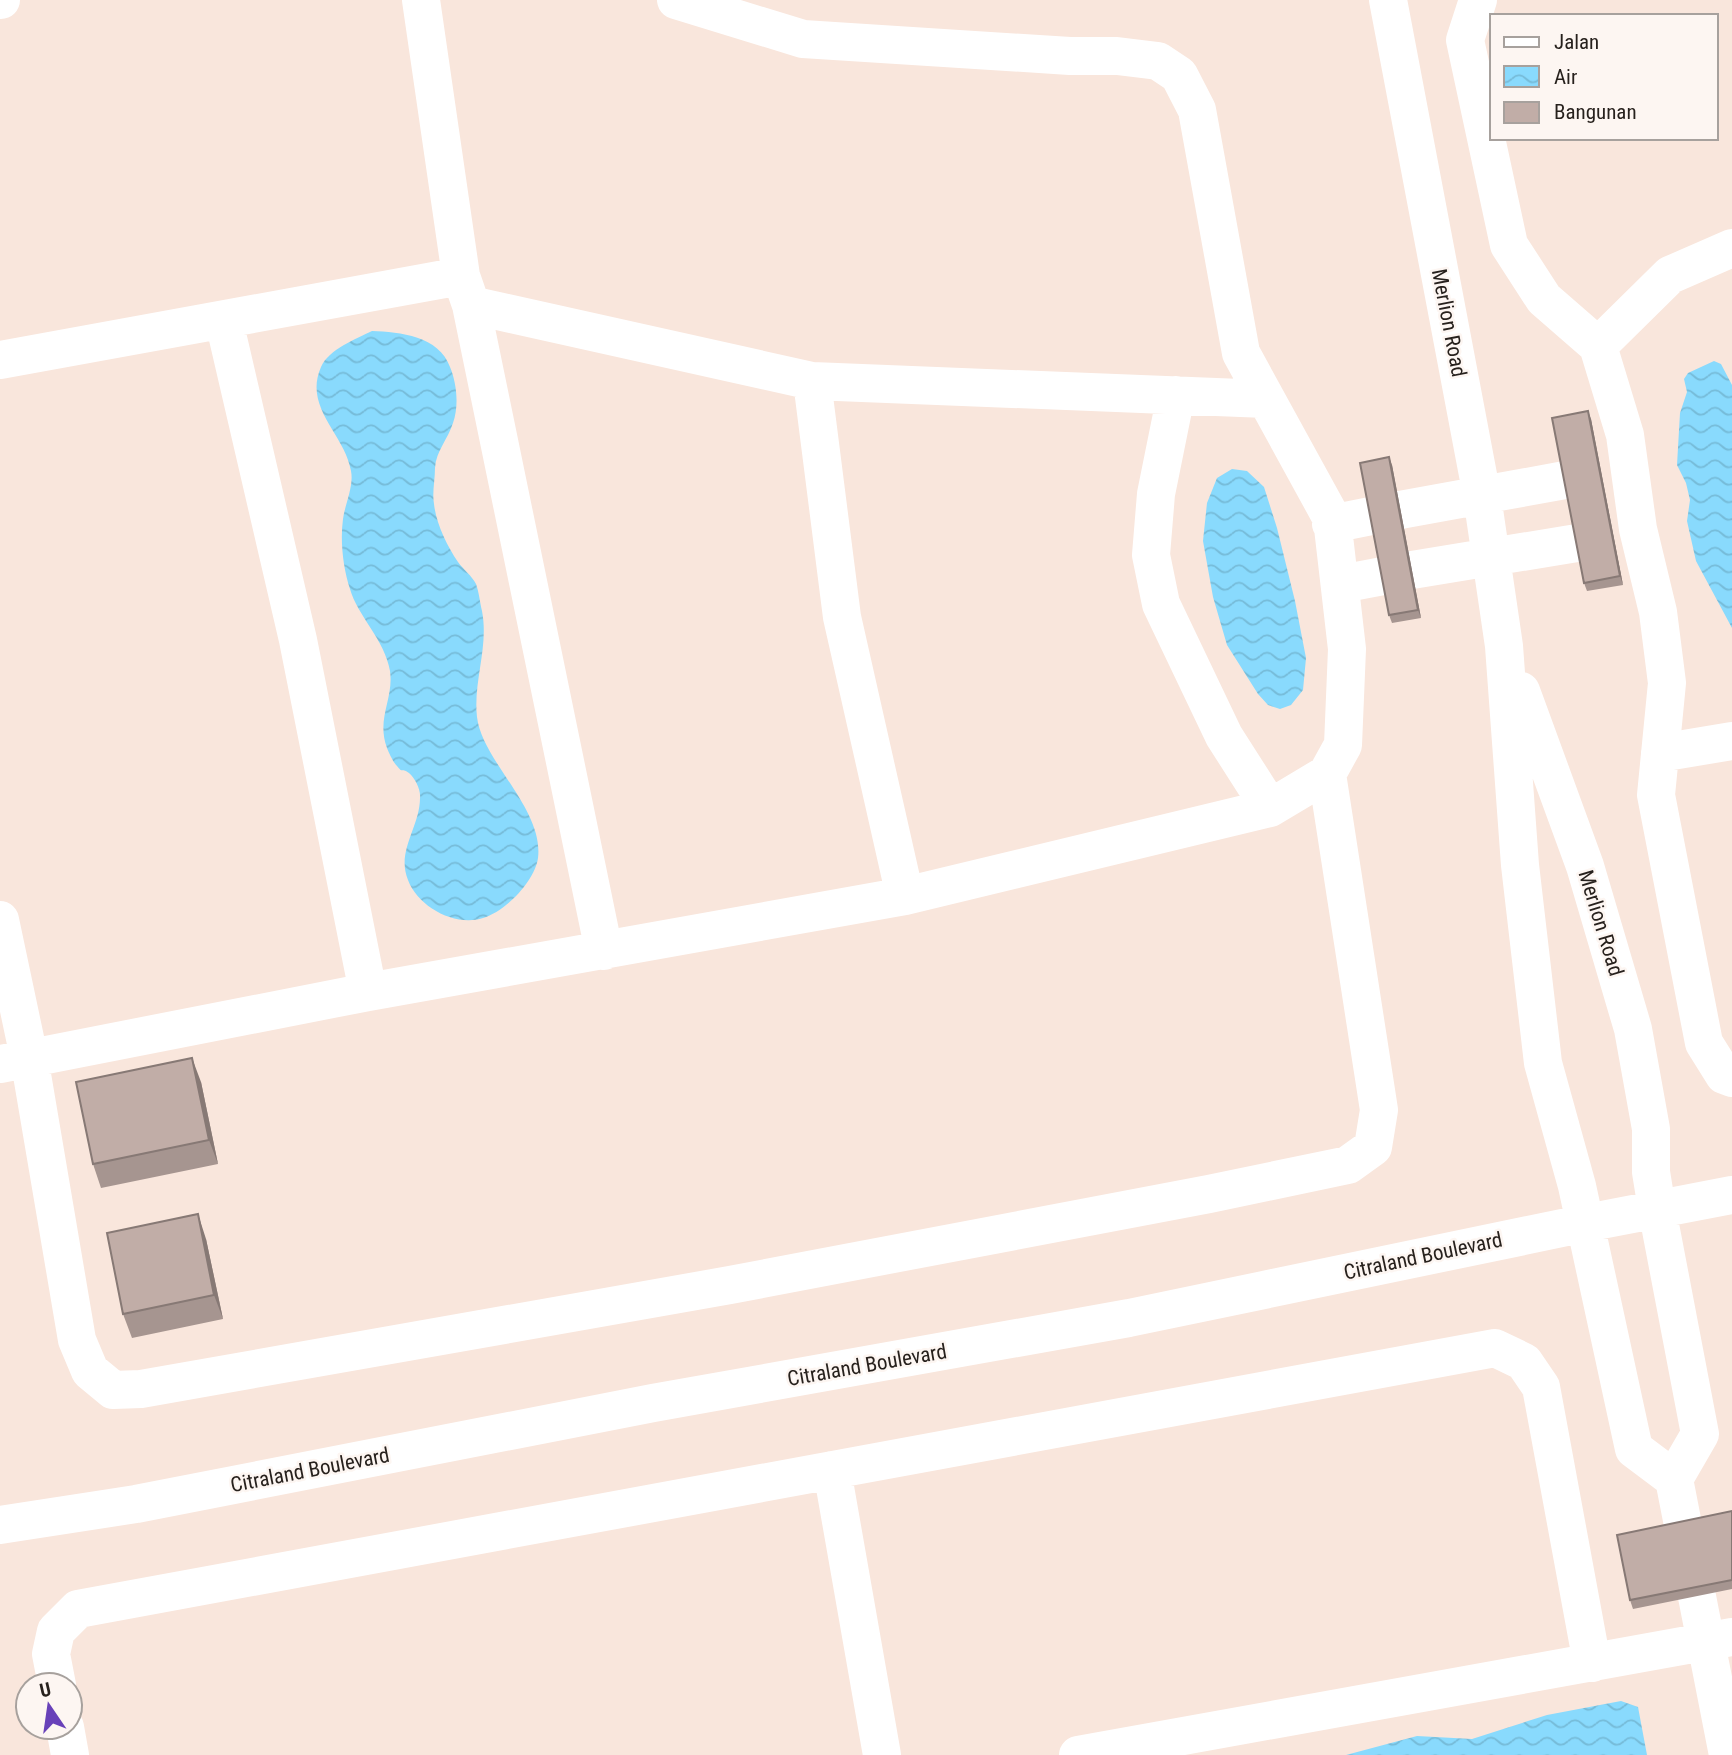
<svg xmlns="http://www.w3.org/2000/svg" width="1732" height="1755" font-family="'Roboto Condensed',sans-serif">
	<defs>
		<pattern id="water-waves" width="16" height="10" patternUnits="userSpaceOnUse" patternTransform="scale(1.75)"><rect width="16" height="10" fill="#89dafd"/><path d="M0 5q4-4 8 0t8 0" fill="none" stroke="#76bbd8"/></pattern>
	</defs>
	<rect width="100%" height="100%" fill="#f9e6dc"/>
	<path fill="url(#water-waves)" d="M372,331C400,332 439,336 450,367C457,384 459,406 453,423C448,439 436,451 435,468C435,480 432,493 434,504C436,523 447,546 458,562C463,569 472,576 476,584C479,592 480,603 482,611C489,647 473,681 477,717C482,761 544,809 538,858C535,881 505,912 483,918C455,927 418,907 408,880C396,851 420,827 420,798C421,790 415,778 409,773C401,767 403,774 397,766C393,762 389,753 387,748C376,718 394,699 390,671C385,640 357,615 350,589C343,568 340,541 343,519C345,504 354,486 351,471C345,434 303,408 321,367C329,349 356,339 372,331Z
		M1714,361L1721,364L1732,385V628L1696,561L1687,521L1690,500L1686,483L1677,465L1680,413L1687,392L1684,379L1688,373Z
		M1232,469L1247,471L1264,487L1277,528L1295,601L1306,658L1303,690L1291,705L1280,709L1268,705L1258,694L1227,645L1213,597L1203,541L1207,503L1217,478Z
		M1621,1701L1638,1707L1647,1755H1346L1417,1736L1472,1739L1547,1715Z"/>
	<g fill="none" stroke-linecap="round" stroke-linejoin="round">
		<path stroke="#fff" stroke-width="38" d="M0,0H1
			M421,0L461,276
			M1388,0L1482,496L1504,646L1520,865L1543,1063L1577,1186L1634,1449L1674,1479
			M1478,0L1465,40L1509,245L1544,299L1598,346L1625,435L1638,529L1658,612L1667,683L1656,795L1704,1043L1724,1075L1732,1078
			M471,305L812,381L1266,399
			M224,321L298,640L368,992
			M1598,346L1670,275L1732,248
			M0,360L461,276L471,305L604,951
			M812,381L842,617L905,896
			M1176,395L1156,494L1151,555L1161,604L1224,736L1270,808
			M1400,510L1565,480
			M1331,524L1371,516
			M1412,570L1577,543
			M1341,584L1383,576
			M1521,691L1585,866L1633,1029L1651,1129V1172L1657,1209L1700,1434L1674,1479L1728,1755
			M1660,753L1732,741
			M0,920L29,1057L77,1340L90,1371L113,1390L141,1389L730,1285L1209,1194L1348,1165L1373,1147L1379,1110L1327,774L1343,745L1347,649L1332,519L1241,353L1197,110L1179,75L1158,61L1117,56H1070L803,39L676,0
			M0,1064L368,992L905,896L1270,808L1327,774
			M832,1470L882,1755
			M0,1525L136,1504L653,1403L1129,1318L1586,1223L1732,1195
			M57,1685L51,1654L56,1631L78,1609L1495,1348L1524,1362L1541,1387L1592,1663
			M65,1727L70,1755
			M1078,1755L1732,1637"/>
	</g>
	<path fill="#a69590" d="M1591,419L1623,585L1587,591L1584,583Z
		M1392,465L1421,618L1392,623L1389,615Z
		M201,1082L218,1164L101,1188L93,1164Z
		M206,1239L223,1319L132,1338L123,1314Z
		M1732,1511V1589L1633,1609L1630,1600Z"/>
	<path fill="#877975" d="M1588,411L1591,419L1623,585L1620,576Z
		M1389,457L1392,465L1421,618L1418,610Z
		M192,1058L201,1082L218,1164L209,1140Z
		M198,1214L206,1239L223,1319L214,1295Z"/>
	<path fill="#c1ada7" stroke="#877975" stroke-width="2" d="M1588,411L1620,576L1584,583L1552,418Z
		M1389,457L1418,610L1389,615L1360,463Z
		M192,1058L209,1140L93,1164L76,1082Z
		M198,1214L214,1295L123,1314L107,1233Z
		M1732,1511V1580L1630,1600L1617,1535Z"/>
	<g text-anchor="middle" dominant-baseline="central" stroke-width="5" stroke-linejoin="round" paint-order="stroke">
		<g font-size="21" fill="#27211d" stroke="#fdf6f2">
			<text transform="translate(1449 323) rotate(79)">Merlion Road</text>
			<text transform="translate(1601 923) rotate(73)">Merlion Road</text>
			<text transform="translate(1423 1256) rotate(-12)">Citraland Boulevard</text>
			<text transform="translate(867 1365) rotate(-10)">Citraland Boulevard</text>
			<text transform="translate(310 1470) rotate(-11)">Citraland Boulevard</text>
		</g>
	</g>
	<rect x="1490" y="14" width="228" height="126" fill="#fdf6f2" stroke="#a7a19d" stroke-width="2"/>
	<rect x="1504" y="37" width="35" height="10" fill="#ffffff" stroke="#a7a19d" stroke-width="2"/>
	<text x="1554" y="49" font-size="21" fill="#27211d">Jalan</text>
	<rect x="1504" y="66" width="35" height="21" fill="url(#water-waves)" stroke="#a7a19d" stroke-width="2"/>
	<text x="1554" y="84" font-size="21" fill="#27211d">Air</text>
	<rect x="1504" y="102" width="35" height="21" fill="#c1ada7" stroke="#a7a19d" stroke-width="2"/>
	<text x="1554" y="119" font-size="21" fill="#27211d">Bangunan</text>
	<g transform="translate(49 1706) rotate(347)"><circle r="33" fill="#fdf6f2" stroke="#a7a19d" stroke-width="2"/>
	<path d="M0-5L12 26L0 18L-12 26Z" fill="#6841b9"/>
	<text y="-10" font-size="19" font-weight="bold" text-anchor="middle" fill="#27211d">U</text>
	</g>
</svg>
